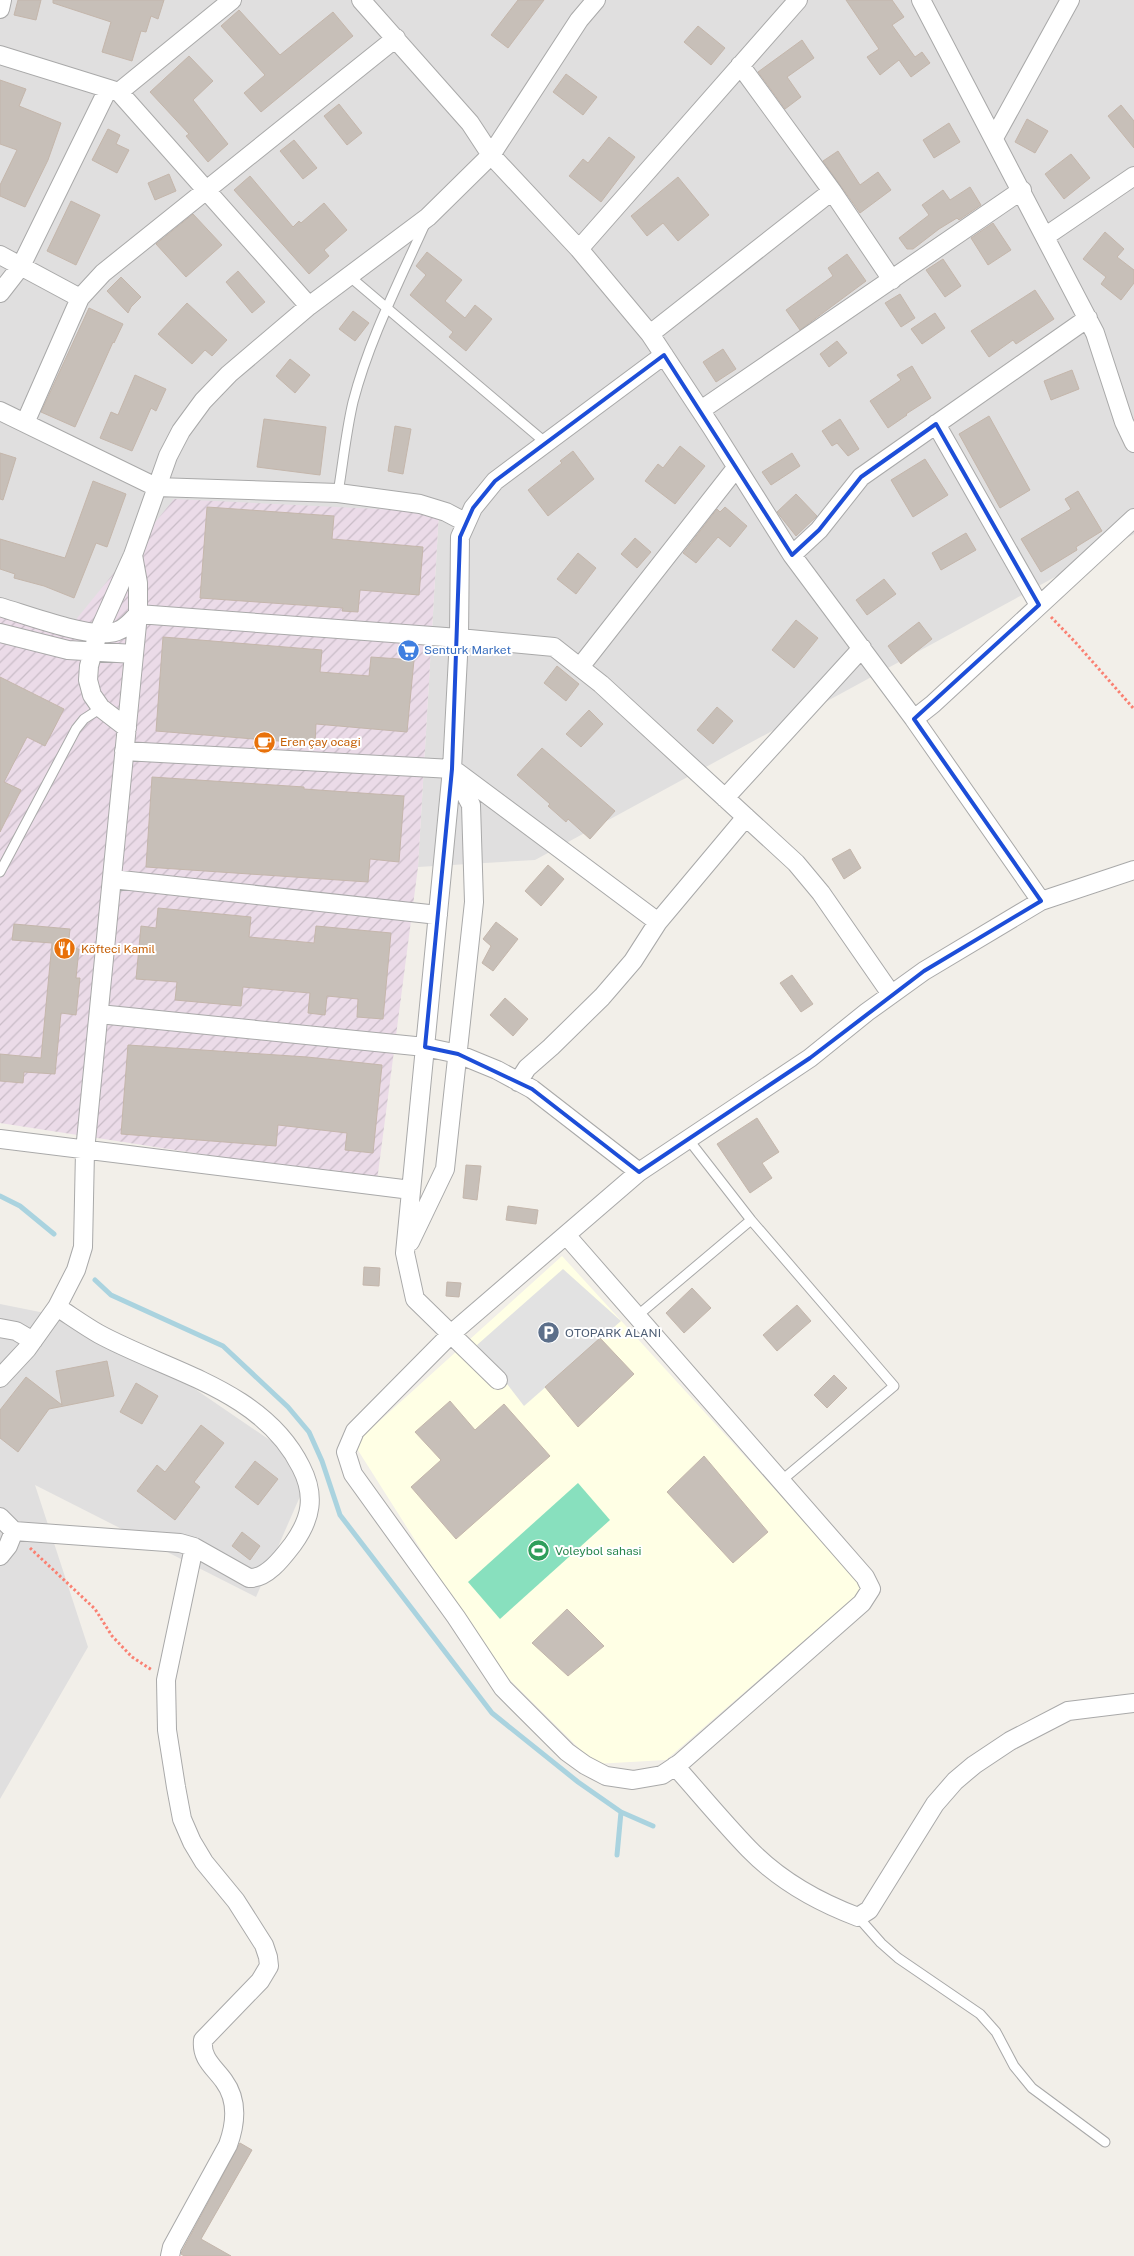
<svg xmlns="http://www.w3.org/2000/svg" width="1134" height="2256" font-family="'Public Sans',sans-serif">
	<defs>
		<pattern id="industrial-furrows" width="10" height="10" patternUnits="userSpaceOnUse" patternTransform="scale(1.25)"><rect width="10" height="10" fill="#ebdbe8"/><path d="M-1 1l2-2M0 10L10 0M9 11l2-2" fill="none" stroke="#c9bcc7"/></pattern>
	</defs>
	<rect width="100%" height="100%" fill="#f2efe9"/>
	<path fill="#e0dfdf" d="M0,0H1134V534L535,860L418,867L439,512L74,623L0,606Z
		M0,1304L100,1324L312,1469L256,1597L35,1485L88,1647L0,1799Z"/>
	<path fill="url(#industrial-furrows)" d="M174,499L439,512L418,867L377,1181L0,1123V606L74,622Z"/>
	<path fill="#ffffe5" d="M562,1256L865,1588L666,1760L595,1764L507,1677L453,1600L354,1444Z"/>
	<path fill="#88e0be" d="M578,1483L610,1520L500,1619L468,1582Z"/>
	<path fill="#e2e2e2" d="M563,1269L621,1321L524,1406L477,1345Z"/>
	<g fill="none" stroke-linecap="round" stroke-linejoin="round">
		<path stroke="#aad3df" stroke-width="5" d="M0,1196L20,1206L54,1234
			M95,1280L111,1295L223,1346L288,1407L309,1432L322,1461L340,1515L492,1713L578,1782L621,1812L653,1826
			M617,1855L621,1812"/>
	</g>
	<path fill="#c7bfb8" stroke="#c4b6ab" d="M18,0H41L36,20L14,15Z
		M53,0H164L158,19L151,16L146,32L141,31L132,61L102,52L111,22L53,3Z
		M518,0H544L508,48L491,35Z
		M846,0H892L904,17L892,25L915,57L922,52L930,63L911,77L899,60L880,75L867,57L879,49Z
		M239,10L280,55L333,12L353,36L261,112L244,93L265,75L221,26Z
		M698,26L725,48L711,65L684,42Z
		M802,40L814,58L787,77L801,97L785,109L758,72Z
		M189,56L213,81L193,100L228,144L208,162L186,136L189,134L150,92Z
		M566,74L597,97L583,115L553,92Z
		M0,80L26,89L19,106L61,123L48,160L25,207L0,196V185L17,150L0,144Z
		M339,104L362,133L347,145L324,116Z
		M1121,105L1134,121V148L1108,116Z
		M1027,119L1048,131L1035,153L1015,142Z
		M949,123L960,142L934,158L923,140Z
		M108,129L120,135L116,144L129,150L117,173L92,160Z
		M609,137L635,157L601,202L569,176L583,159L588,163Z
		M294,140L317,168L303,179L280,151Z
		M838,151L860,185L878,172L891,190L860,213L823,161Z
		M1071,154L1090,178L1064,199L1045,174Z
		M169,174L176,191L155,200L148,183Z
		M250,176L293,227L299,221L301,223L324,203L347,230L324,250L329,256L309,274L234,190Z
		M678,177L709,215L678,241L663,223L647,236L631,216Z
		M970,187L981,205L959,220L957,218L939,229L913,249H907L899,238L929,215L922,205L943,190L950,200Z
		M71,201L100,215L76,265L47,251Z
		M193,214L222,245L186,277L156,244Z
		M993,223L1011,250L988,265L971,238Z
		M1105,232L1124,249L1117,257L1134,270V283L1121,300L1101,284L1106,277L1083,259Z
		M427,252L462,280L445,301L465,318L475,305L492,319L466,351L449,337L453,332L410,295L426,275L416,266Z
		M847,254L866,281L800,330L786,310L833,276L828,268Z
		M943,259L961,286L945,297L926,270Z
		M238,271L265,302L252,313L226,282Z
		M121,277L141,297L131,307L128,313L107,291Z
		M1035,290L1054,319L1016,344L1013,340L989,357L971,331Z
		M900,294L915,318L901,327L885,303Z
		M187,303L227,340L212,356L205,350L192,364L158,334Z
		M89,308L123,324L114,343L113,342L75,427L41,412Z
		M353,311L369,323L355,341L339,329Z
		M935,313L945,328L922,344L911,329Z
		M837,341L847,353L829,367L820,354Z
		M723,349L736,369L716,382L703,362Z
		M290,359L310,375L295,393L276,376Z
		M912,366L931,398L906,414L907,415L888,428L870,401L901,380L897,375Z
		M1072,370L1079,389L1051,400L1044,381Z
		M135,375L166,389L156,411L151,408L132,451L100,438L111,412L118,415Z
		M989,416L1030,490L1000,508L959,434Z
		M264,419L326,427L320,475L257,467Z
		M840,419L859,449L848,456L837,443L832,446L822,431Z
		M395,426L411,429L403,474L388,471Z
		M680,446L705,466L675,504L645,481L658,464L663,468Z
		M573,451L594,479L548,516L528,490L562,463L560,461Z
		M0,453L16,458L3,500L0,499Z
		M792,453L800,466L771,485L762,472Z
		M925,459L948,495L913,517L891,480Z
		M93,481L126,494L107,547L96,543L74,598L44,586L14,578L15,574L0,569V539L65,558Z
		M1078,491L1102,531L1076,547L1077,550L1041,572L1021,539L1071,509L1065,499Z
		M796,494L817,516L796,536L777,512Z
		M207,507L334,516L332,539L423,547L419,595L360,590L358,612L342,611L343,608L200,598Z
		M725,507L747,526L730,547L718,537L696,563L683,553L717,509L720,512Z
		M966,533L976,550L941,570L932,553Z
		M635,538L651,552L637,568L621,554Z
		M578,553L596,568L576,594L557,579Z
		M884,579L896,594L867,615L856,600Z
		M796,620L818,638L794,668L772,650Z
		M919,622L932,639L901,664L888,646Z
		M163,637L322,650L320,672L369,676L371,657L414,660L407,732L316,724L315,744L156,731Z
		M557,666L579,684L566,701L544,683Z
		M0,677L64,709L45,746L27,737L4,782L21,790L0,832Z
		M717,707L733,721L713,744L697,730Z
		M589,710L603,724L581,747L566,734Z
		M542,748L615,811L590,839L568,819L566,822L548,806L550,804L517,775Z
		M152,777L304,787V789L404,796L399,862L370,859L368,882L146,867Z
		M850,849L861,868L844,879L832,859Z
		M548,865L564,879L541,906L525,891Z
		M158,908L251,917L249,937L314,943L316,926L391,933L383,1019L357,1017L358,999L327,996L325,1015L308,1013L310,993L243,987L241,1006L175,1000L177,982L136,979L141,926L156,928Z
		M496,922L518,939L493,971L482,963L491,946L483,939Z
		M14,924L70,929L68,948L79,949L76,978H80L76,1015L61,1013L55,1074L24,1072L23,1083L0,1081V1054L41,1058L52,943L12,940Z
		M792,975L813,1004L801,1012L780,983Z
		M505,998L528,1019L513,1036L490,1015Z
		M128,1045L307,1057L382,1065L373,1153L345,1150L347,1133L278,1125L276,1146L121,1134Z
		M757,1118L779,1152L762,1163L772,1178L750,1193L717,1144Z
		M466,1165L481,1166L477,1200L463,1198Z
		M508,1206L538,1210L536,1224L506,1220Z
		M364,1267L380,1268L379,1286L363,1285Z
		M447,1282L461,1283L459,1297L446,1296Z
		M692,1288L711,1308L684,1333L666,1313Z
		M797,1305L811,1321L777,1351L763,1335Z
		M600,1338L634,1374L578,1427L545,1387Z
		M107,1361L114,1396L49,1409L18,1452L0,1438V1410L26,1377L62,1405L56,1371Z
		M834,1375L847,1388L827,1408L814,1395Z
		M136,1383L158,1396L142,1424L120,1412Z
		M450,1401L475,1430L504,1404L550,1456L456,1539L411,1487L441,1460L415,1432Z
		M201,1425L224,1443L194,1482L200,1487L175,1520L137,1491L157,1465L165,1472Z
		M704,1456L768,1532L733,1563L667,1492Z
		M255,1461L278,1479L258,1505L235,1487Z
		M242,1532L260,1546L250,1560L232,1546Z
		M567,1609L604,1646L568,1676L532,1643Z
		M240,2143L252,2150L201,2239L231,2256H184L181,2254L182,2251Z"/>
	<g fill="none" stroke-linecap="round" stroke-linejoin="round">
		<defs>
			<path id="service" d="M349,276L546,443
				M338,493C343,463 346,432 353,402C369,340 399,282 425,224
				M0,872L76,729L84,719L101,708
				M688,1139L751,1220L894,1386L781,1481
				M637,1316L751,1220
				M858,1917L881,1943L898,1958L980,2014L996,2032L1014,2066L1032,2088L1105,2142"/>
			<path id="minor" d="M361,0L470,123L491,155L579,249L650,334L712,428L792,555L819,530L861,477L1088,318
				M921,0L1095,333L1124,422L1134,443
				M0,9L2,0
				M0,55L119,92L232,0
				M740,65L832,191L892,280
				M119,92L309,306
				M994,138L1070,0
				M1046,236L1134,176
				M579,249L798,0
				M0,255L80,298
				M0,293L21,266L108,89
				M650,334L832,191
				M701,410L1022,190
				M0,411L156,487L338,493L420,504L446,512L465,522
				M25,423L80,298L103,273L396,38
				M936,424L1039,605
				M792,555L914,719L933,704L1134,518
				M0,607C27,615 83,636 109,633C122,632 130,623 138,614L459,638L554,647L601,684L796,863L821,893L891,994
				M0,633L68,650L134,654
				M580,667L736,468
				M914,719L1041,901
				M127,728L101,708L92,695L88,680L89,666L98,633L133,555L168,456L181,431L203,401L229,374L309,306L428,217L491,155L579,20L596,0
				M124,751L452,769
				M457,772L658,922
				M725,798L862,648
				M112,879L438,915
				M99,1014L425,1047L458,1054L497,1070L532,1089L639,1172
				M518,1082L527,1068L551,1047L602,997L633,961L658,922L746,817
				M0,1139L411,1190
				M566,1235L865,1577L871,1589L862,1603L680,1763L662,1775L633,1780L606,1776L585,1765L567,1752L503,1688L456,1617L353,1474L346,1452L355,1431L452,1333L639,1172L810,1058L867,1012L924,971L1041,901L1134,870
				M410,1242L445,1169L474,902L471,805L452,769
				M0,1328L16,1331L33,1341
				M0,1378L27,1349L57,1307L76,1270L83,1247L85,1151L138,614V583L133,555
				M498,1380L415,1299L405,1253L452,769L459,638L460,537L473,508L495,481L664,355
				M0,1517L14,1531L8,1546L0,1556
				M14,1531L180,1543L194,1547L249,1578C267,1579 283,1557 293,1544C311,1519 316,1496 301,1467C263,1390 169,1372 99,1334C85,1326 71,1316 57,1307
				M675,1766C700,1794 723,1822 749,1849C778,1879 818,1902 858,1917L869,1910L935,1804L955,1781L974,1765L1010,1741L1068,1711L1134,1703
				M170,2256L172,2247L228,2145C236,2123 238,2100 224,2081C214,2067 201,2059 203,2040L260,1981L269,1966L268,1957L264,1945L236,1901L204,1862L192,1842L182,1819L176,1787L167,1730L166,1680L194,1547"/>
		</defs>
		<use href="#service" stroke="#a9a9a9" stroke-width="11"/>
		<use href="#minor" stroke="#a9a9a9" stroke-width="20"/>
		<path stroke="#fa8072" stroke-width="3" stroke-dasharray="2.5 2.5" stroke-linecap="butt" d="M1051,617L1077,644L1134,709
			M30,1548L95,1609L112,1636L132,1657L152,1670"/>
		<use href="#service" stroke="#fff" stroke-width="9"/>
		<use href="#minor" stroke="#fff" stroke-width="18"/>
	</g>
	<path fill="none" stroke="#1d4ed8" stroke-width="4" stroke-linejoin="round" d="M664,355L792,555L819,530L861,477L936,424L1039,605L914,719L1041,901L924,971L810,1058L639,1172L532,1089L458,1054L425,1047L452,769L460,537L473,508L495,481Z"/>
	<defs>
		<symbol id="supermarket-disc" viewBox="-11 -11 22 22"><circle r="9.5" fill="#3f7fe0" stroke="#fff"/><path d="M-6-5.5h2.5l.6 2H6L4.5 2H-2.5L-4.4-4H-6ZM-1.5 3.2a1.3 1.3 0 1 0 .1 0ZM3 3.2a1.3 1.3 0 1 0 .1 0Z" fill="#fff"/></symbol>
		<symbol id="cafe-disc" viewBox="-11 -11 22 22"><circle r="9.5" fill="#e8710a" stroke="#fff"/><path d="M-5.5-4.5H6V0H3Q3 3.5 0 3.5H-2.5Q-5.5 3.5-5.5 0ZM3-3.2v2h1.7v-2ZM-6 4.5H4V6H-6Z" fill="#fff"/></symbol>
		<symbol id="restaurant-disc" viewBox="-11 -11 22 22"><circle r="9.5" fill="#e8710a" stroke="#fff"/><path d="M-5-6h1v4h1v-4h1v4h1v-4h1v5L-1.5 .5V6h-2V.5L-5-1ZM5-6V6H3V1.5H1.5Q1.5-4 5-6Z" fill="#fff"/></symbol>
		<symbol id="parking-disc" viewBox="-11 -11 22 22"><circle r="9.5" fill="#5c6f8a" stroke="#fff"/><path d="M-3.5-5.5H1a3.5 3.5 0 0 1 0 7H-1V5.5H-3.5ZM-1-3.4V-.6H.8a1.4 1.4 0 0 0 0-2.8Z" fill="#fff"/></symbol>
		<symbol id="stadium-disc" viewBox="-11 -11 22 22"><circle r="9.5" fill="#2e9e5b" stroke="#fff"/><path d="M0-5a6.5 5 0 1 0 0 10a6.5 5 0 1 0 0-10ZM-3.5-1.8h7v3.6h-7Z" fill="#fff"/></symbol>
	</defs>
	<g fill-rule="evenodd">
		<use href="#supermarket-disc" x="396" y="638" width="25" height="25"/>
		<use href="#cafe-disc" x="252" y="730" width="25" height="25"/>
		<use href="#restaurant-disc" x="52" y="936" width="25" height="25"/>
		<use href="#parking-disc" x="536" y="1320" width="25" height="25"/>
		<use href="#stadium-disc" x="526" y="1538" width="25" height="25"/>
	</g>
	<g text-anchor="middle" dominant-baseline="central" stroke-width="4" stroke-linejoin="round" paint-order="stroke">
		<g font-size="12" fill="#366cbe" stroke="#fff" text-anchor="start">
			<text x="424" y="650">Senturk Market</text>
		</g>
		<g font-size="12" fill="#c56008" stroke="#fff" text-anchor="start">
			<text x="280" y="742">Eren çay ocagi</text>
			<text x="81" y="949">Köfteci Kamil</text>
		</g>
		<g font-size="12" fill="#4e5e75" stroke="#fff" text-anchor="start">
			<text x="565" y="1333">OTOPARK ALANI</text>
		</g>
		<g font-size="12" fill="#27864d" stroke="#fff" text-anchor="start">
			<text x="555" y="1551">Voleybol sahasi</text>
		</g>
	</g>
</svg>
